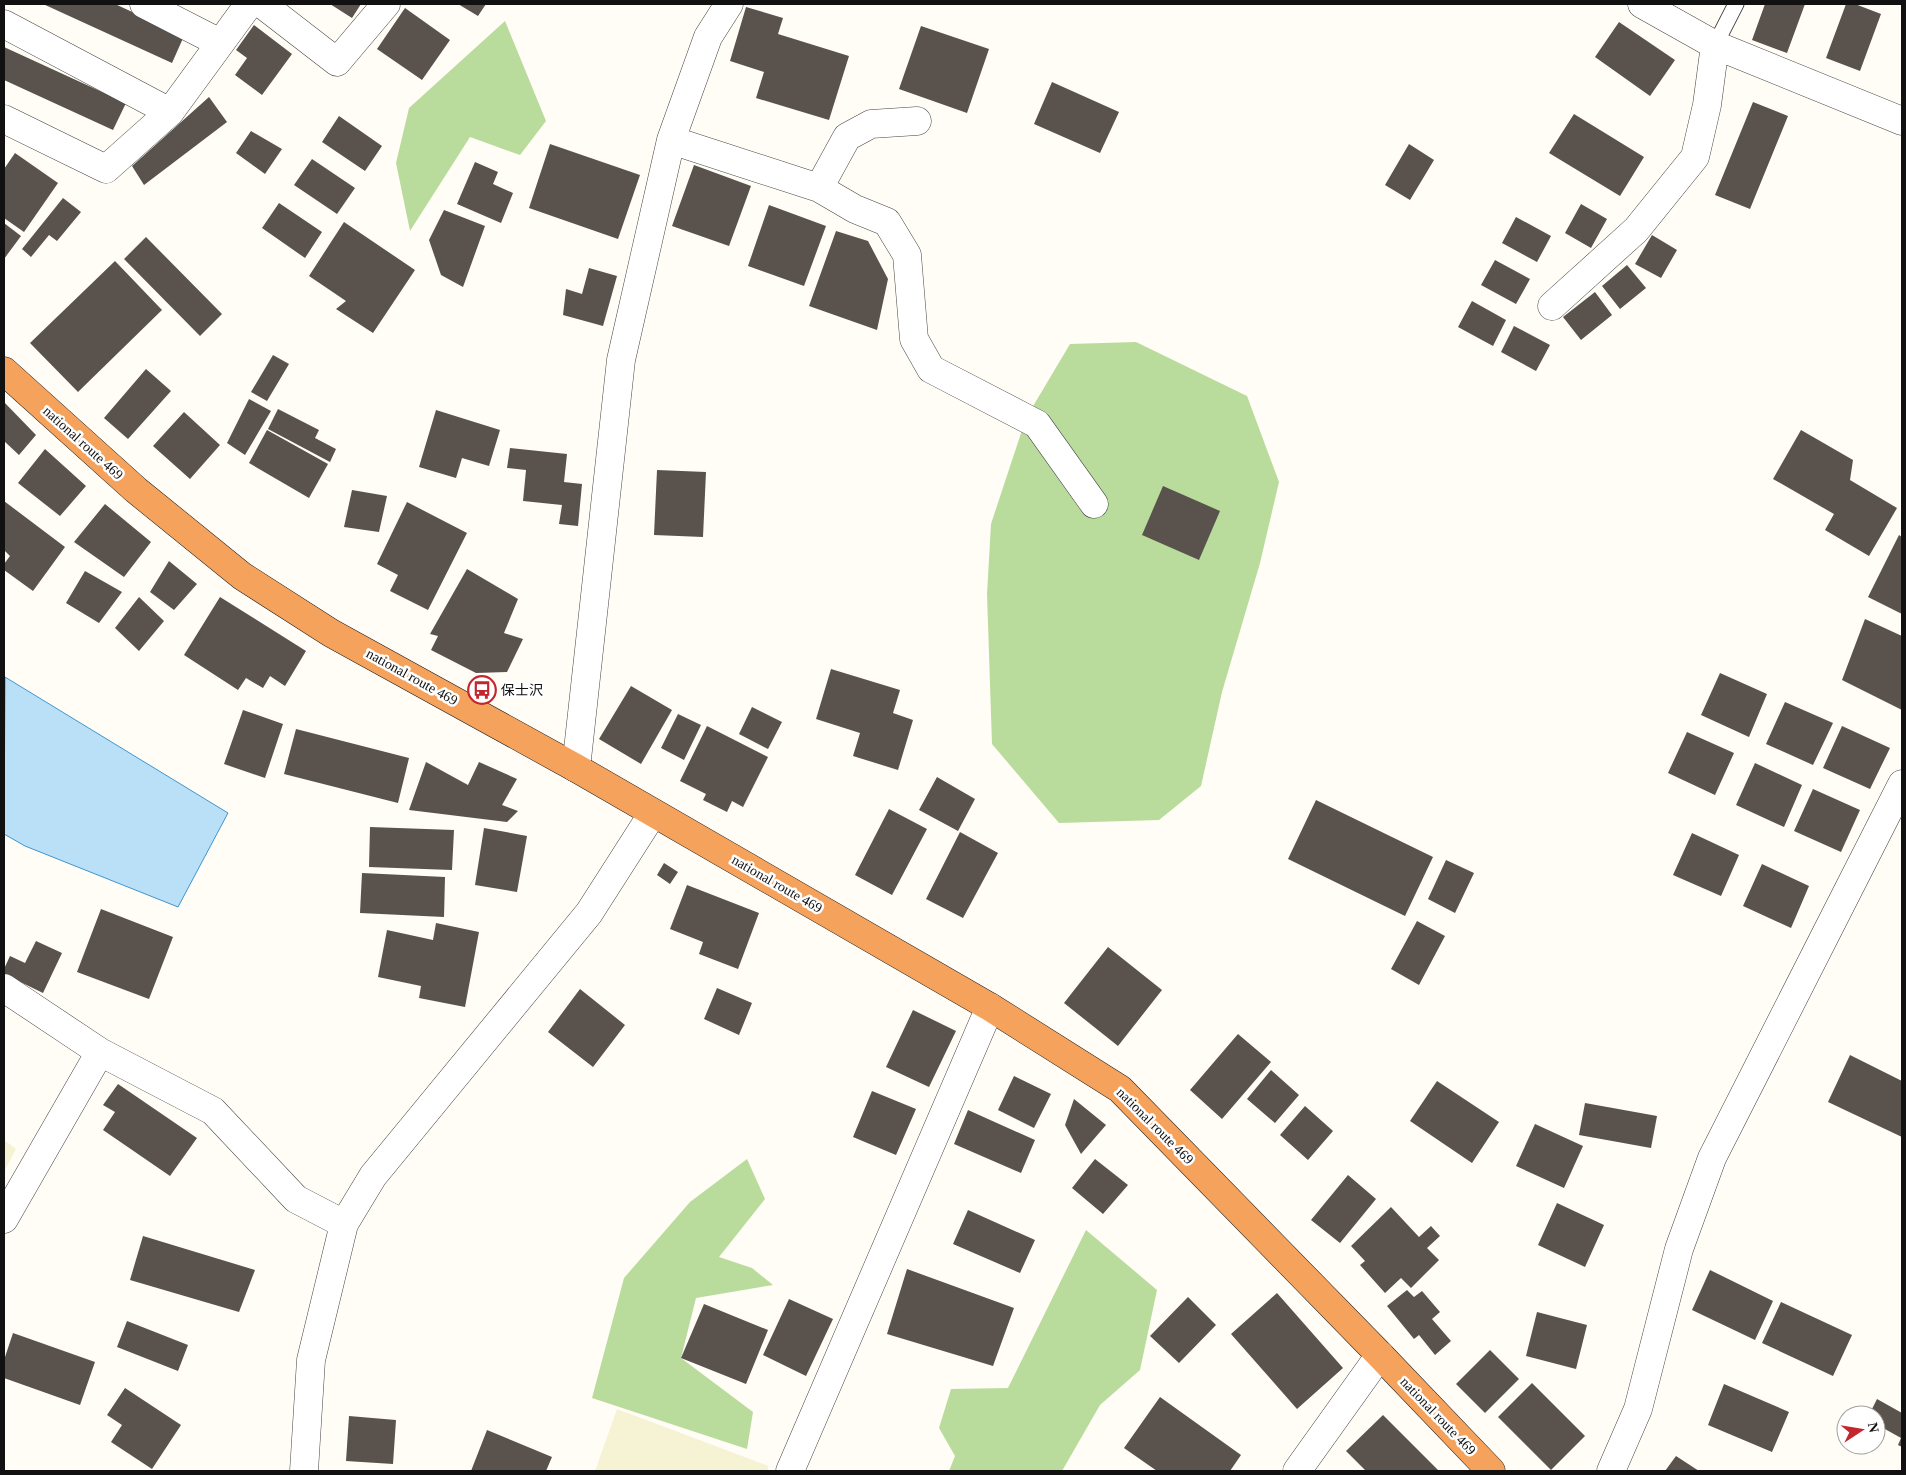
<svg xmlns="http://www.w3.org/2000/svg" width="1906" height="1475" font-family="'Times New Roman','Noto Sans JP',serif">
	<rect width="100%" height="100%" fill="#fffdf5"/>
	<path fill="#f6f3d4" d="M4,1140L16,1149L4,1172Z
		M617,1409L769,1466L767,1471H595Z"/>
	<path fill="#b9dc9c" d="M505,21L546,121L520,155L470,137L410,231L396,163L409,108Z
		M1136,342L1247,396L1279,482L1260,563L1222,692L1201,786L1159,820L1059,823L992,744L987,594L991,524L1026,418L1070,344Z
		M747,1159L765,1199L719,1257L752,1268L773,1285L696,1298L681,1358L753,1412L747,1449L592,1398L624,1278L690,1202Z
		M1086,1230L1157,1290L1140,1370L1100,1405L1062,1471H949L955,1456L939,1428L951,1389L1008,1388Z"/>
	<path fill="#b9e0f7" stroke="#3f96cf" d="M5,677L228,813L178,907L25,846L4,834Z"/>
	<path fill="#5a524d" d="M43,4H115L184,36L172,63Z
		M330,4H361L352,18Z
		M458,4H486L478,16Z
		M1765,4H1805L1787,53L1752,40Z
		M1846,4H1855L1881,14L1860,71L1826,58Z
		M746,7L783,18L778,34L849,56L829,120L756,98L764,72L730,61Z
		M405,8L450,40L422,80L377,49Z
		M1619,22L1675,60L1650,96L1595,57Z
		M254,25L292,54L262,95L235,75L247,58L236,50Z
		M921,26L989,49L967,113L899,89Z
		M4,47L126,103L113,130L4,80Z
		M1052,82L1119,112L1100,153L1034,124Z
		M209,97L227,122L144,185L132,166Z
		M1753,102L1788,116L1750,209L1715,195Z
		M1574,114L1644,157L1620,196L1549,153Z
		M339,116L382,146L365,171L322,142Z
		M251,131L282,149L265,174L236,153Z
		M550,144L640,175L618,239L529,208Z
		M1409,144L1434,160L1410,200L1385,185Z
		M15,153L58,183L24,232L4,218V169Z
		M312,159L355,188L337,214L294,185Z
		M475,162L498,172L493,184L513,193L501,223L457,204Z
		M694,165L751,186L729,246L672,226Z
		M63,198L81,212L57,241L49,235L31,257L22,249Z
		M279,203L322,232L305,258L262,228Z
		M1581,204L1607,219L1591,248L1565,233Z
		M769,205L826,226L804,286L748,266Z
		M444,210L485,226L463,287L441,275L429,240Z
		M1516,217L1551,236L1537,262L1502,243Z
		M344,222L415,270L373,333L336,309L346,301L309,276Z
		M4,223L21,236L4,259Z
		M836,231L868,241L888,279L877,330L809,306Z
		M1652,235L1677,250L1661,278L1635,264Z
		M146,237L222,314L200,336L124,259Z
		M1495,260L1530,279L1516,304L1481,285Z
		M115,261L162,310L78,392L30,343Z
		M1627,265L1646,288L1620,309L1602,286Z
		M589,268L617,276L603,326L563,315L566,289L582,294Z
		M1595,292L1612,315L1581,340L1563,317Z
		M1472,301L1506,320L1493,346L1458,327Z
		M1514,326L1550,345L1536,371L1501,352Z
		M273,355L289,364L267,401L251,392Z
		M146,369L171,391L128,439L104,418Z
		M249,399L271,411L245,455L227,443Z
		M4,402L36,435L19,455L4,441Z
		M278,409L319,430L315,438L336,449L330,462L268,429Z
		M436,410L500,430L489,466L462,458L456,478L419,467Z
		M184,412L220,445L190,479L153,446Z
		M267,430L328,464L309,498L249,463Z
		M1801,430L1853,460L1850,480L1897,508L1869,556L1825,530L1834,514L1773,479Z
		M510,448L567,454L564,482L582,484L578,526L559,524L562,505L523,501L526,470L507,468Z
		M45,449L86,486L60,516L18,483Z
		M657,470L706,472L703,537L654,535Z
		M1163,486L1220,511L1199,560L1142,535Z
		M352,490L387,496L379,532L344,527Z
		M4,501L65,547L33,591L4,570V564L10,556L4,550Z
		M407,502L467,533L428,610L390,591L398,575L377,564Z
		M105,504L151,542L124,577L74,542Z
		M1899,535L1902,537V614L1868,597Z
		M169,561L197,584L174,610L150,592Z
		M467,569L518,599L504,633L523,639L507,672L476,673L431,650L438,636L430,634Z
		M85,571L122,592L99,623L66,603Z
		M139,597L164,621L139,651L115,628Z
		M220,597L306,651L285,686L270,676L263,688L246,678L238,690L184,655Z
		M1865,619L1902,636V710L1842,680Z
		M831,669L900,690L893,713L913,720L898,770L853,756L860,733L816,719Z
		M1720,673L1767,694L1749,737L1701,715Z
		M631,686L672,710L641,764L599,739Z
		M1785,702L1833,723L1813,765L1766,744Z
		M752,707L782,722L768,749L739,734Z
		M243,710L283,724L265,778L224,764Z
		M678,714L701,725L684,760L661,748Z
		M707,726L768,757L743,807L732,801L727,812L703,800L706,794L680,781Z
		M1842,726L1890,748L1870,789L1823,768Z
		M296,729L409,758L398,803L284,774Z
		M1687,732L1734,753L1715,795L1668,773Z
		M426,762L468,785L479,762L517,779L502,805L518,811L507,822L409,810Z
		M1755,763L1802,785L1784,827L1736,805Z
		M937,777L975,799L958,831L919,810Z
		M1813,789L1860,810L1841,852L1794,831Z
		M1316,800L1433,857L1405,916L1288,859Z
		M889,809L927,829L892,895L855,875Z
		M370,827L454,830L452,870L369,867Z
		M484,828L527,836L517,892L475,885Z
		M960,832L998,853L963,918L926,899Z
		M1692,833L1739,855L1721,896L1673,875Z
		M1446,860L1474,873L1455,913L1428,899Z
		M664,863L678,872L670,884L657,875Z
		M1762,864L1809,886L1791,928L1743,906Z
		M362,873L445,877L444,917L360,913Z
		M687,885L759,913L738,969L699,954L703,942L670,929Z
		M101,909L173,937L149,999L77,972Z
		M1417,921L1445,936L1419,985L1391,969Z
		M436,923L479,932L465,1007L419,998L421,986L378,977L387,930L433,940Z
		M36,941L62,953L43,993L4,974V969L10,956L25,963Z
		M1108,947L1162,990L1118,1046L1064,1003Z
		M717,988L752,1003L739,1035L704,1019Z
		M580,989L625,1025L593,1067L548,1032Z
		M913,1010L956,1031L929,1087L886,1067Z
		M1238,1034L1271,1062L1222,1119L1190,1090Z
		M1850,1055L1902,1081V1137L1828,1102Z
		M1271,1070L1299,1095L1275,1123L1247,1099Z
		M1014,1076L1051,1094L1034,1128L998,1110Z
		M1437,1081L1499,1122L1472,1163L1410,1121Z
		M118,1084L197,1138L170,1176L103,1130L115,1112L103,1105Z
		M872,1091L916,1109L896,1155L853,1137Z
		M1074,1099L1106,1125L1081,1154L1065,1125Z
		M1585,1103L1657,1116L1651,1148L1579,1135Z
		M1305,1106L1333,1131L1308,1160L1280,1135Z
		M968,1110L1035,1140L1021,1173L954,1144Z
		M1535,1124L1583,1146L1564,1188L1516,1166Z
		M1095,1159L1128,1185L1103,1214L1072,1188Z
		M1348,1175L1376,1199L1340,1243L1311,1220Z
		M1557,1203L1604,1225L1585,1267L1538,1245Z
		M1391,1207L1419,1237L1431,1226L1440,1236L1427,1248L1439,1260L1411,1288L1401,1278L1385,1293L1360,1265L1365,1261L1351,1246Z
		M968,1210L1035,1240L1020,1273L953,1244Z
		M143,1236L255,1270L239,1312L130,1280Z
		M907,1269L1014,1308L993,1366L887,1334Z
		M1710,1270L1773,1301L1755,1340L1692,1310Z
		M1407,1290L1414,1297L1422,1291L1440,1312L1432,1319L1451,1341L1435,1355L1419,1335L1414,1339L1387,1306Z
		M1277,1293L1343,1368L1297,1409L1231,1334Z
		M1188,1297L1216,1325L1179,1363L1150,1336Z
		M789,1299L833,1319L806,1376L763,1355Z
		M1781,1302L1852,1335L1833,1376L1762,1343Z
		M704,1304L768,1330L746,1384L681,1358Z
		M1537,1312L1587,1325L1576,1369L1526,1356Z
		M127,1321L188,1345L178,1371L117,1347Z
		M13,1333L95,1362L80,1405L4,1378V1360Z
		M1490,1350L1519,1379L1485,1413L1456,1384Z
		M1532,1383L1585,1436L1551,1470L1498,1417Z
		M1724,1384L1789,1412L1772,1452L1708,1425Z
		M125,1388L181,1425L152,1469L111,1442L122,1425L107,1415Z
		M1160,1397L1241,1455L1230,1471H1157L1124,1448Z
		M1877,1399L1902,1413V1447L1898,1445L1901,1438L1876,1424V1415H1869Z
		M1383,1415L1439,1471H1366L1346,1451Z
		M349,1416L396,1420L393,1464L346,1461Z
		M487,1430L552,1457L546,1471H471Z
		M1676,1456L1699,1471H1665Z"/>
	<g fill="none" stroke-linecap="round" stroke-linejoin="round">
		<defs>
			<path id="lane" d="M1715,45L1736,4"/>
			<path id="street" d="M144,4L220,43
				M262,4L337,62L386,4
				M1642,4L1715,45L1902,121
				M4,24L170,112
				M4,119L106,169L170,112L249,4
				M671,140L819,188L855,209L887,222L907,255L914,339L931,369L1037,424L1094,504
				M819,188L847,137L871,124L917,121
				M1552,306L1636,230L1695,157L1707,105L1715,45
				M576,768L621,360L671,140L708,37L729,4
				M4,988L100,1052L213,1111L296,1199L344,1224
				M4,1219L100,1052
				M304,1471L311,1360L344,1224L373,1176L589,913L653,813
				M790,1471L990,1007
				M1297,1471L1380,1355
				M1611,1471L1638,1409L1679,1249L1712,1158L1902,784"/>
			<path id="highway" d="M4,371L136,490L242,576L331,633L576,768L990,1007L1120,1089L1380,1355L1491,1471"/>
		</defs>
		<use href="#lane" stroke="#444" stroke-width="17"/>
		<use href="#street" stroke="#444" stroke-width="29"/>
		<use href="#highway" stroke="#222" stroke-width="29"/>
		<use href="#lane" stroke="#fff" stroke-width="15"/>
		<use href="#street" stroke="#fff" stroke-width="28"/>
		<use href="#highway" stroke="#f5a25d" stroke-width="28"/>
	</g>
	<defs>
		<symbol id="bus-ring" viewBox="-11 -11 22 22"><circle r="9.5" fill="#fff" stroke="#c4262e" stroke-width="1.5"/><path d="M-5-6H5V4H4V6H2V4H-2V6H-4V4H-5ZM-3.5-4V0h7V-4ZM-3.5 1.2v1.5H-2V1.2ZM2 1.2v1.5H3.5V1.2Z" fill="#c4262e"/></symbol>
	</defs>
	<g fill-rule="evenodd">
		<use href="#bus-ring" x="466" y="674" width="32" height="32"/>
	</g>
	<g text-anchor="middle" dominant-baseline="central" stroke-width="5" stroke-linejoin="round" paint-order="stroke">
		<g font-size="14" fill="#111" stroke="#fff">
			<text transform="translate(83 443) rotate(42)">national route 469</text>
			<text transform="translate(412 677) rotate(29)">national route 469</text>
			<text transform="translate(777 884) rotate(30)">national route 469</text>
			<text transform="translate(1155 1126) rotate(45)">national route 469</text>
			<text transform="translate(1438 1416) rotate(46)">national route 469</text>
		</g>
		<g font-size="14" fill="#111" stroke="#fff" text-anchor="start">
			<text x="501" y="690">保士沢</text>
		</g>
	</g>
	<rect width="1906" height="1475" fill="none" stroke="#111111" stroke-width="10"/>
	<g transform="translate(1861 1430) rotate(78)"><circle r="24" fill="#ffffff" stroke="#a0a0a0"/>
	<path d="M0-4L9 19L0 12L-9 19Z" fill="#c4262e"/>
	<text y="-8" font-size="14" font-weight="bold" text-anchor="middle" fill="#111111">N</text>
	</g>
</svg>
